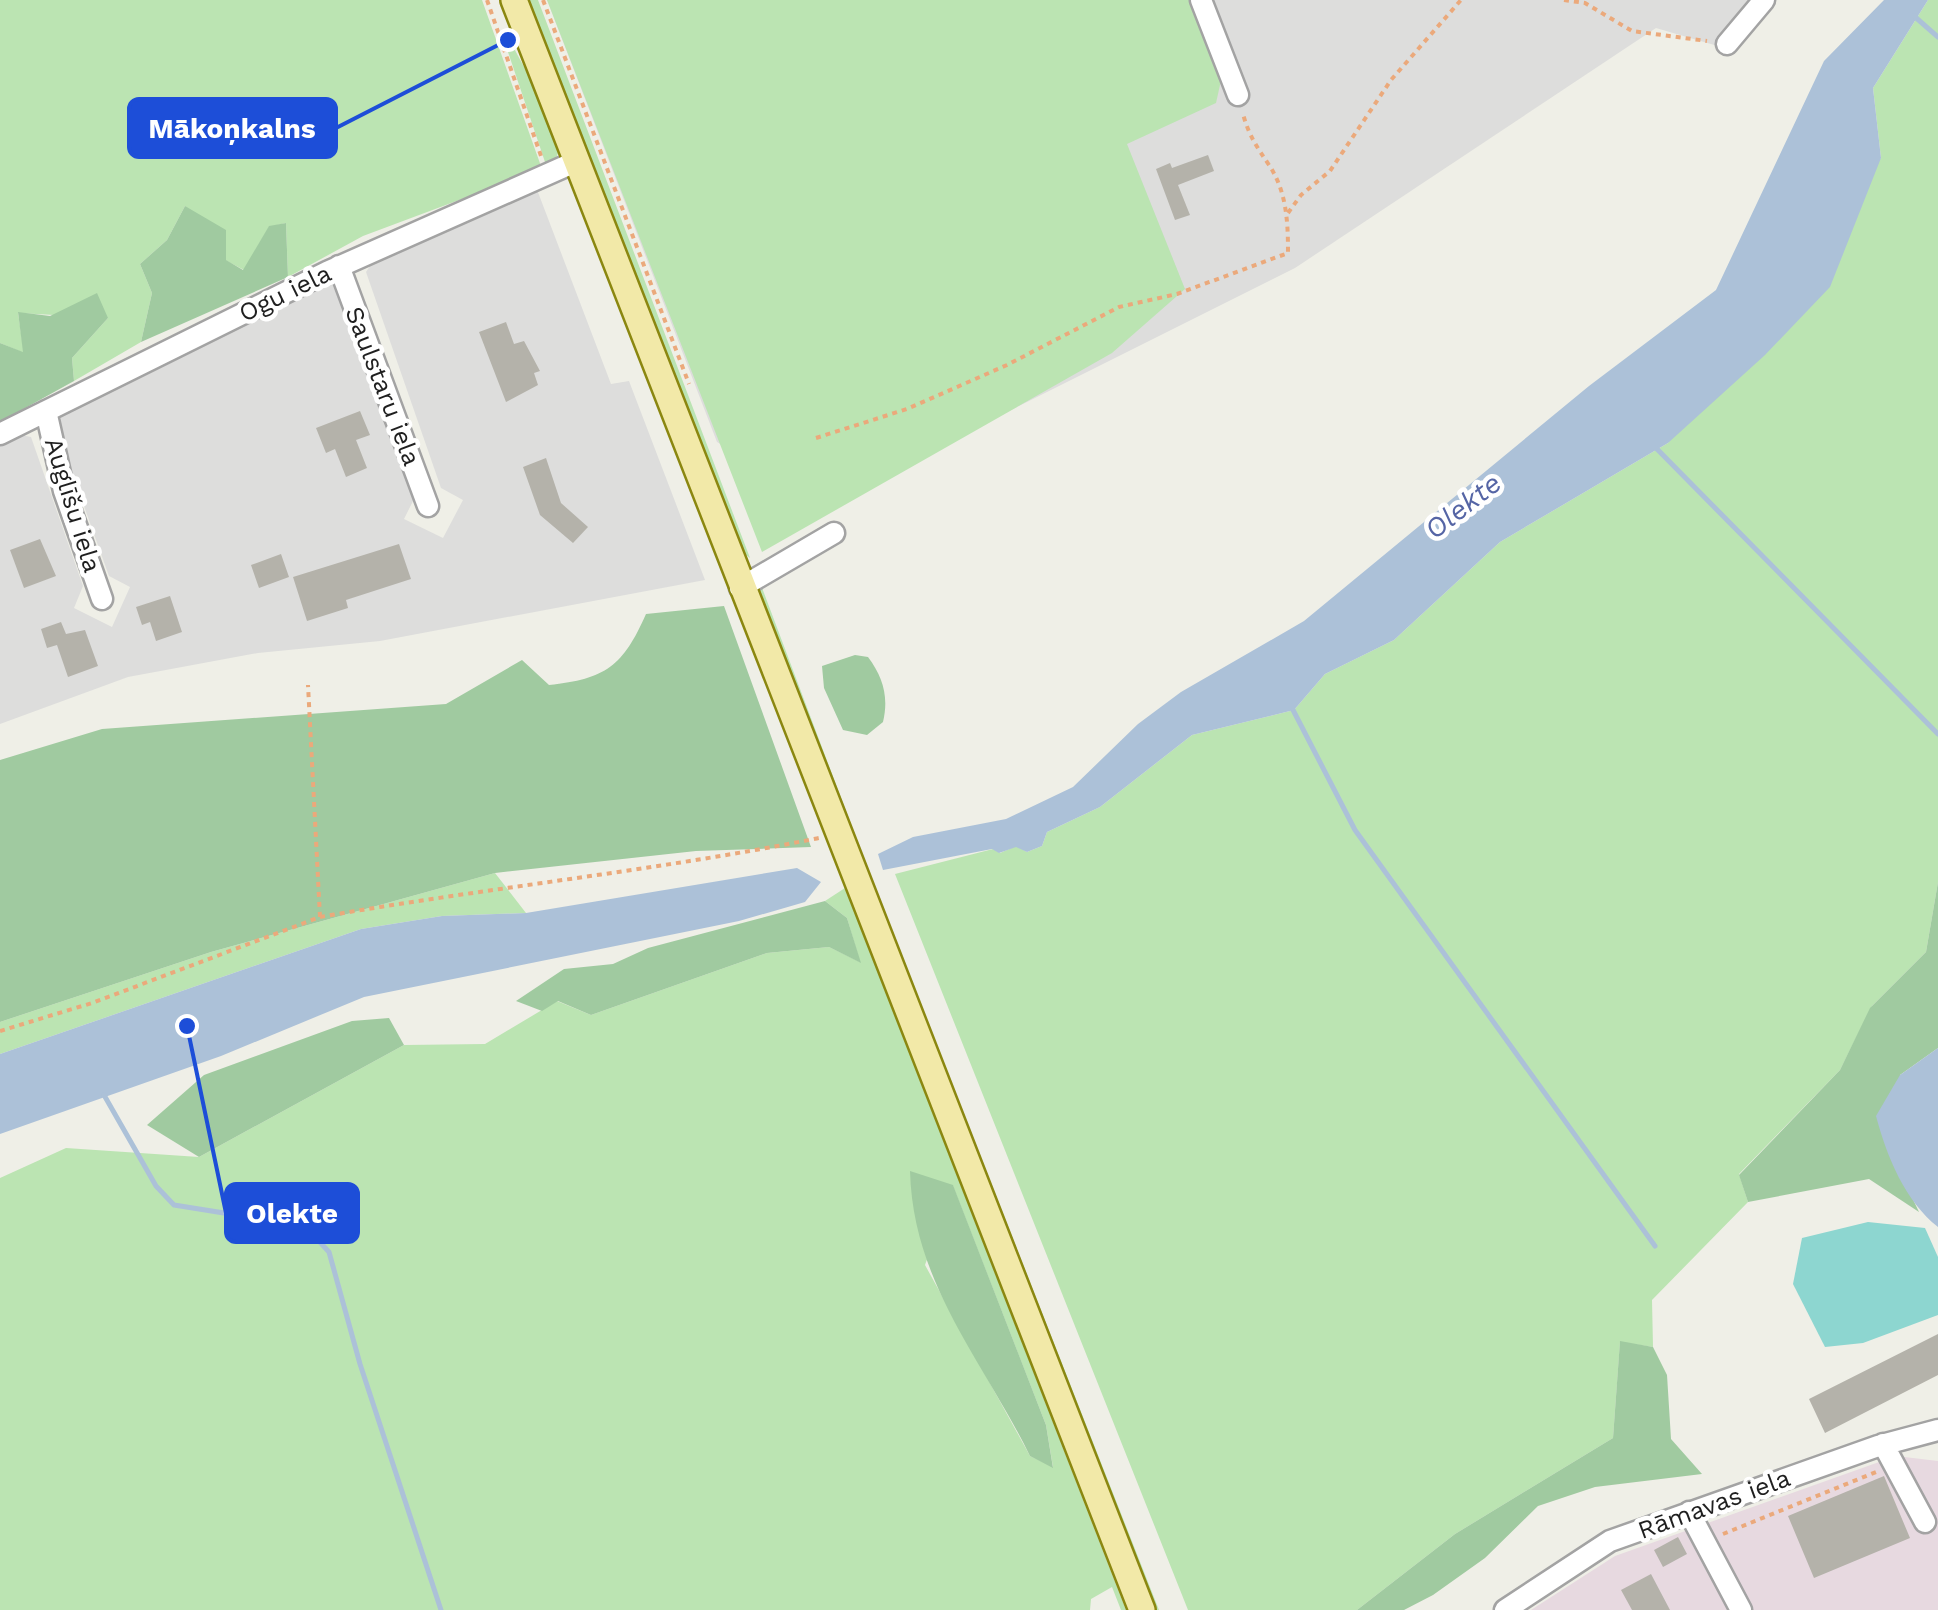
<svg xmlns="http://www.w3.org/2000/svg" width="1938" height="1610" font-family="'Work Sans',sans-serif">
	<rect width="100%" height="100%" fill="#efefe7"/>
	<path fill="#dddddc" d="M547,0H1767L1728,49L1656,28L1295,268L823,504L717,442Z
		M536,187L611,384L629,381L705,580L380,641L258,653L128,677L0,724V445L21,435L31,437L83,586L74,608L112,627L130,587L109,576L56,428L61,415L332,282L340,286L415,497L404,519L443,538L463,500L441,488L366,272L372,263Z"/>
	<path fill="#e7d9e0" d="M1896,1456L1938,1461V1610H1531L1615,1556Z"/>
	<path fill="#bbe4b2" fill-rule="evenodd" d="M0,0H482L542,169L363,236L288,277L286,223L269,227L244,270L225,260L185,206L167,240L140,264L152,293L141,342L74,381L72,358L108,318L18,313L24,353L0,343Z
		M525,0H538L750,558L738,549Z
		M547,0H1194L1222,76L1216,103L1127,144L1185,289L1112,353L762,552Z
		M1928,0H1938V882L1926,952L1872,1006L1840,1070L1739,1174L1748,1202L1652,1300L1653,1347L1620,1342L1613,1438L1455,1534L1357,1610H1188L895,874L993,849L1000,853L1016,846L1027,852L1042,846L1047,832L1100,807L1192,735L1294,710L1325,674L1394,640L1500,542L1668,443L1881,158L1873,88Z
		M510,41L542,100L560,148L555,161L546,165L505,43Z
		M761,585L876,891L1159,1610H1154L758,594Z
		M495,873L526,913L442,916L361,929L0,1054V1022L211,952Z
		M845,888L1126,1610H1121L1112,1587L1091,1599L1090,1610H0V1178L66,1148L199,1157L404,1045L485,1044L557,1001L591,1015L767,953L829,947L860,962L847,918L825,901ZM953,1186L1046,1425L1053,1467L1030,1456L925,1265Z"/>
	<path fill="#a0caa0" d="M185,206L226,230V260L243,270L269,226L286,223L288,277L141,342L152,293L140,264L167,240Z
		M97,293L108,318L72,358L74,381L0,422V343L23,352L18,312L50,316Z
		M724,606L811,847L696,851L495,873L211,952L0,1022V760L102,729L446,704L522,660L549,685C606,679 623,666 646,614Z
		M855,655L868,657C883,677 889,697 883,722L867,735L843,730L824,688L822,666Z
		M1938,882V1048L1900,1075L1907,1187L1919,1212L1869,1179L1748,1202L1739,1175L1840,1070L1870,1008L1926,952Z
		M825,901L847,918L861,963L829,947L767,953L591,1015L558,1001L542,1011L516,1001L564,969L613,964L648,948Z
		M389,1018L404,1045L199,1157L147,1125L204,1075L352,1021Z
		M910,1171L953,1185L1046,1425L1053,1468L1030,1456C983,1360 913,1284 910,1171Z
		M1620,1341L1653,1347L1667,1375L1671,1439L1702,1474L1595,1487L1538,1506L1485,1558L1433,1595L1404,1610H1357L1455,1534L1613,1438Z"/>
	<path fill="#8dd6d0" d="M1868,1222L1925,1228L1938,1257V1315L1863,1343L1825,1347L1793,1284L1802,1238Z"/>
	<path fill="#acc1d8" d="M1884,0H1928L1873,88L1881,158L1830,287L1765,355L1668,443L1500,542L1394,640L1325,674L1294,710L1192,735L1100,807L1047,832L1042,846L1027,852L1016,847L999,853L992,849L883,870L878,854L913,837L1006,819L1073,787L1138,724L1181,692L1304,621L1589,386L1716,290L1824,61Z
		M797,868L821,882L805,902L739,921L364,997L221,1056L0,1134V1054L361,929L442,916L526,913Z
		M1938,1048V1227C1905,1201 1887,1157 1876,1116L1900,1075Z"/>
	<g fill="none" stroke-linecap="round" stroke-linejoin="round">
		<path stroke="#acc1d8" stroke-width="5" d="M1914,16L1938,37
			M1656,448L1938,734
			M1291,706L1355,830L1655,1246
			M104,1095L156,1186L174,1205L305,1226L329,1252L360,1364L441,1610"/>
	</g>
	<path fill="#b4b2aa" d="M1208,155L1214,171L1178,185L1190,215L1175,220L1156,169L1170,163L1172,168Z
		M506,322L514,344L524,341L540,371L534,373L538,385L506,402L479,332Z
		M360,411L370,435L356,440L367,468L346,477L335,449L326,453L316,428Z
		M546,458L561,503L588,527L573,543L540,515L523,467Z
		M40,539L56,576L24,588L10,550Z
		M399,544L411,579L346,600L348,608L307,621L293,577Z
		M281,554L289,577L259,588L251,565Z
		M170,596L182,632L156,641L150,622L142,625L136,607Z
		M61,622L66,634L85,630L98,666L68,677L57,645L47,648L41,629Z
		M1938,1334V1375L1825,1433L1809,1399Z
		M1884,1476L1910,1538L1814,1578L1788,1516Z
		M1678,1537L1687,1554L1663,1567L1654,1550Z
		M1651,1574L1670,1610H1632L1621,1590Z"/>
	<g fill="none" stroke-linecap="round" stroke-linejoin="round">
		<defs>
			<path id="minor" d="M1201,0L1238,95
				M1727,44L1764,0
				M339,266L428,506
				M46,411L64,491L102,599
				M0,434L327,272L575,162
				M740,588L834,533
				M1883,1444L1925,1522
				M1689,1512L1741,1610
				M1505,1610L1610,1541L1878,1446L1938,1430"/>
			<path id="major" d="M514,0L1142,1610"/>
		</defs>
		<use href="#minor" stroke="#a3a3a3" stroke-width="25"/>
		<use href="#major" stroke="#8b8710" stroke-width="30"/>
		<path stroke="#eba97b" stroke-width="4" stroke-dasharray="5 5" stroke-linecap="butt" d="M487,0L541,156
			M543,0L689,384
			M1564,0L1585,3L1632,31L1707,41
			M1288,213L1301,195L1330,171L1391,80L1461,0
			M816,438L907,409L1007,365L1119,307L1177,294L1288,253C1288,223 1287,192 1269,165C1257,147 1249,136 1243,114
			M320,917C486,888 654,871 819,838
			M0,1031L92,1003L320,917L308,685
			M1723,1534L1876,1472"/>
		<use href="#minor" stroke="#fff" stroke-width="20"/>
		<use href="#major" stroke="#f2e9a8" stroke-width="25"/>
	</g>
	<g text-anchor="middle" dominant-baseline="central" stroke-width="9" stroke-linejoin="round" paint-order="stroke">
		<g font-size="25" fill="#1f1f1f" stroke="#fff">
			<text transform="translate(285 293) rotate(-26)">Ogu iela</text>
			<text transform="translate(383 386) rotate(69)">Saulstaru iela</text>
			<text transform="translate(73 505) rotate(73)">Auglīšu iela</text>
			<text transform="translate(1714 1504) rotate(-20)">Rāmavas iela</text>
		</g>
		<g font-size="28" font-style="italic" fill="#5565a5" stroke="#fff">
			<text transform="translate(1463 506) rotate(-38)">Olekte</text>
		</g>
	</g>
	<path fill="none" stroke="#1d4ed8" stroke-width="4" d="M508 40L336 128M187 1026L226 1213"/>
	<g fill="#1d4ed8" stroke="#fff" stroke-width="4">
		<circle cx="508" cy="40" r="10"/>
		<circle cx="187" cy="1026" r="10"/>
	</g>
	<g fill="#1d4ed8" stroke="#1d4ed8" stroke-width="4">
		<rect x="129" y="99" width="207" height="58" rx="10"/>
		<rect x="226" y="1184" width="132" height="58" rx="10"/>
	</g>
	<g font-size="28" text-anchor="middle" font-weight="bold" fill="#fff">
		<text x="232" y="138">Mākoņkalns</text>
		<text x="292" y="1223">Olekte</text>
	</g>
</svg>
